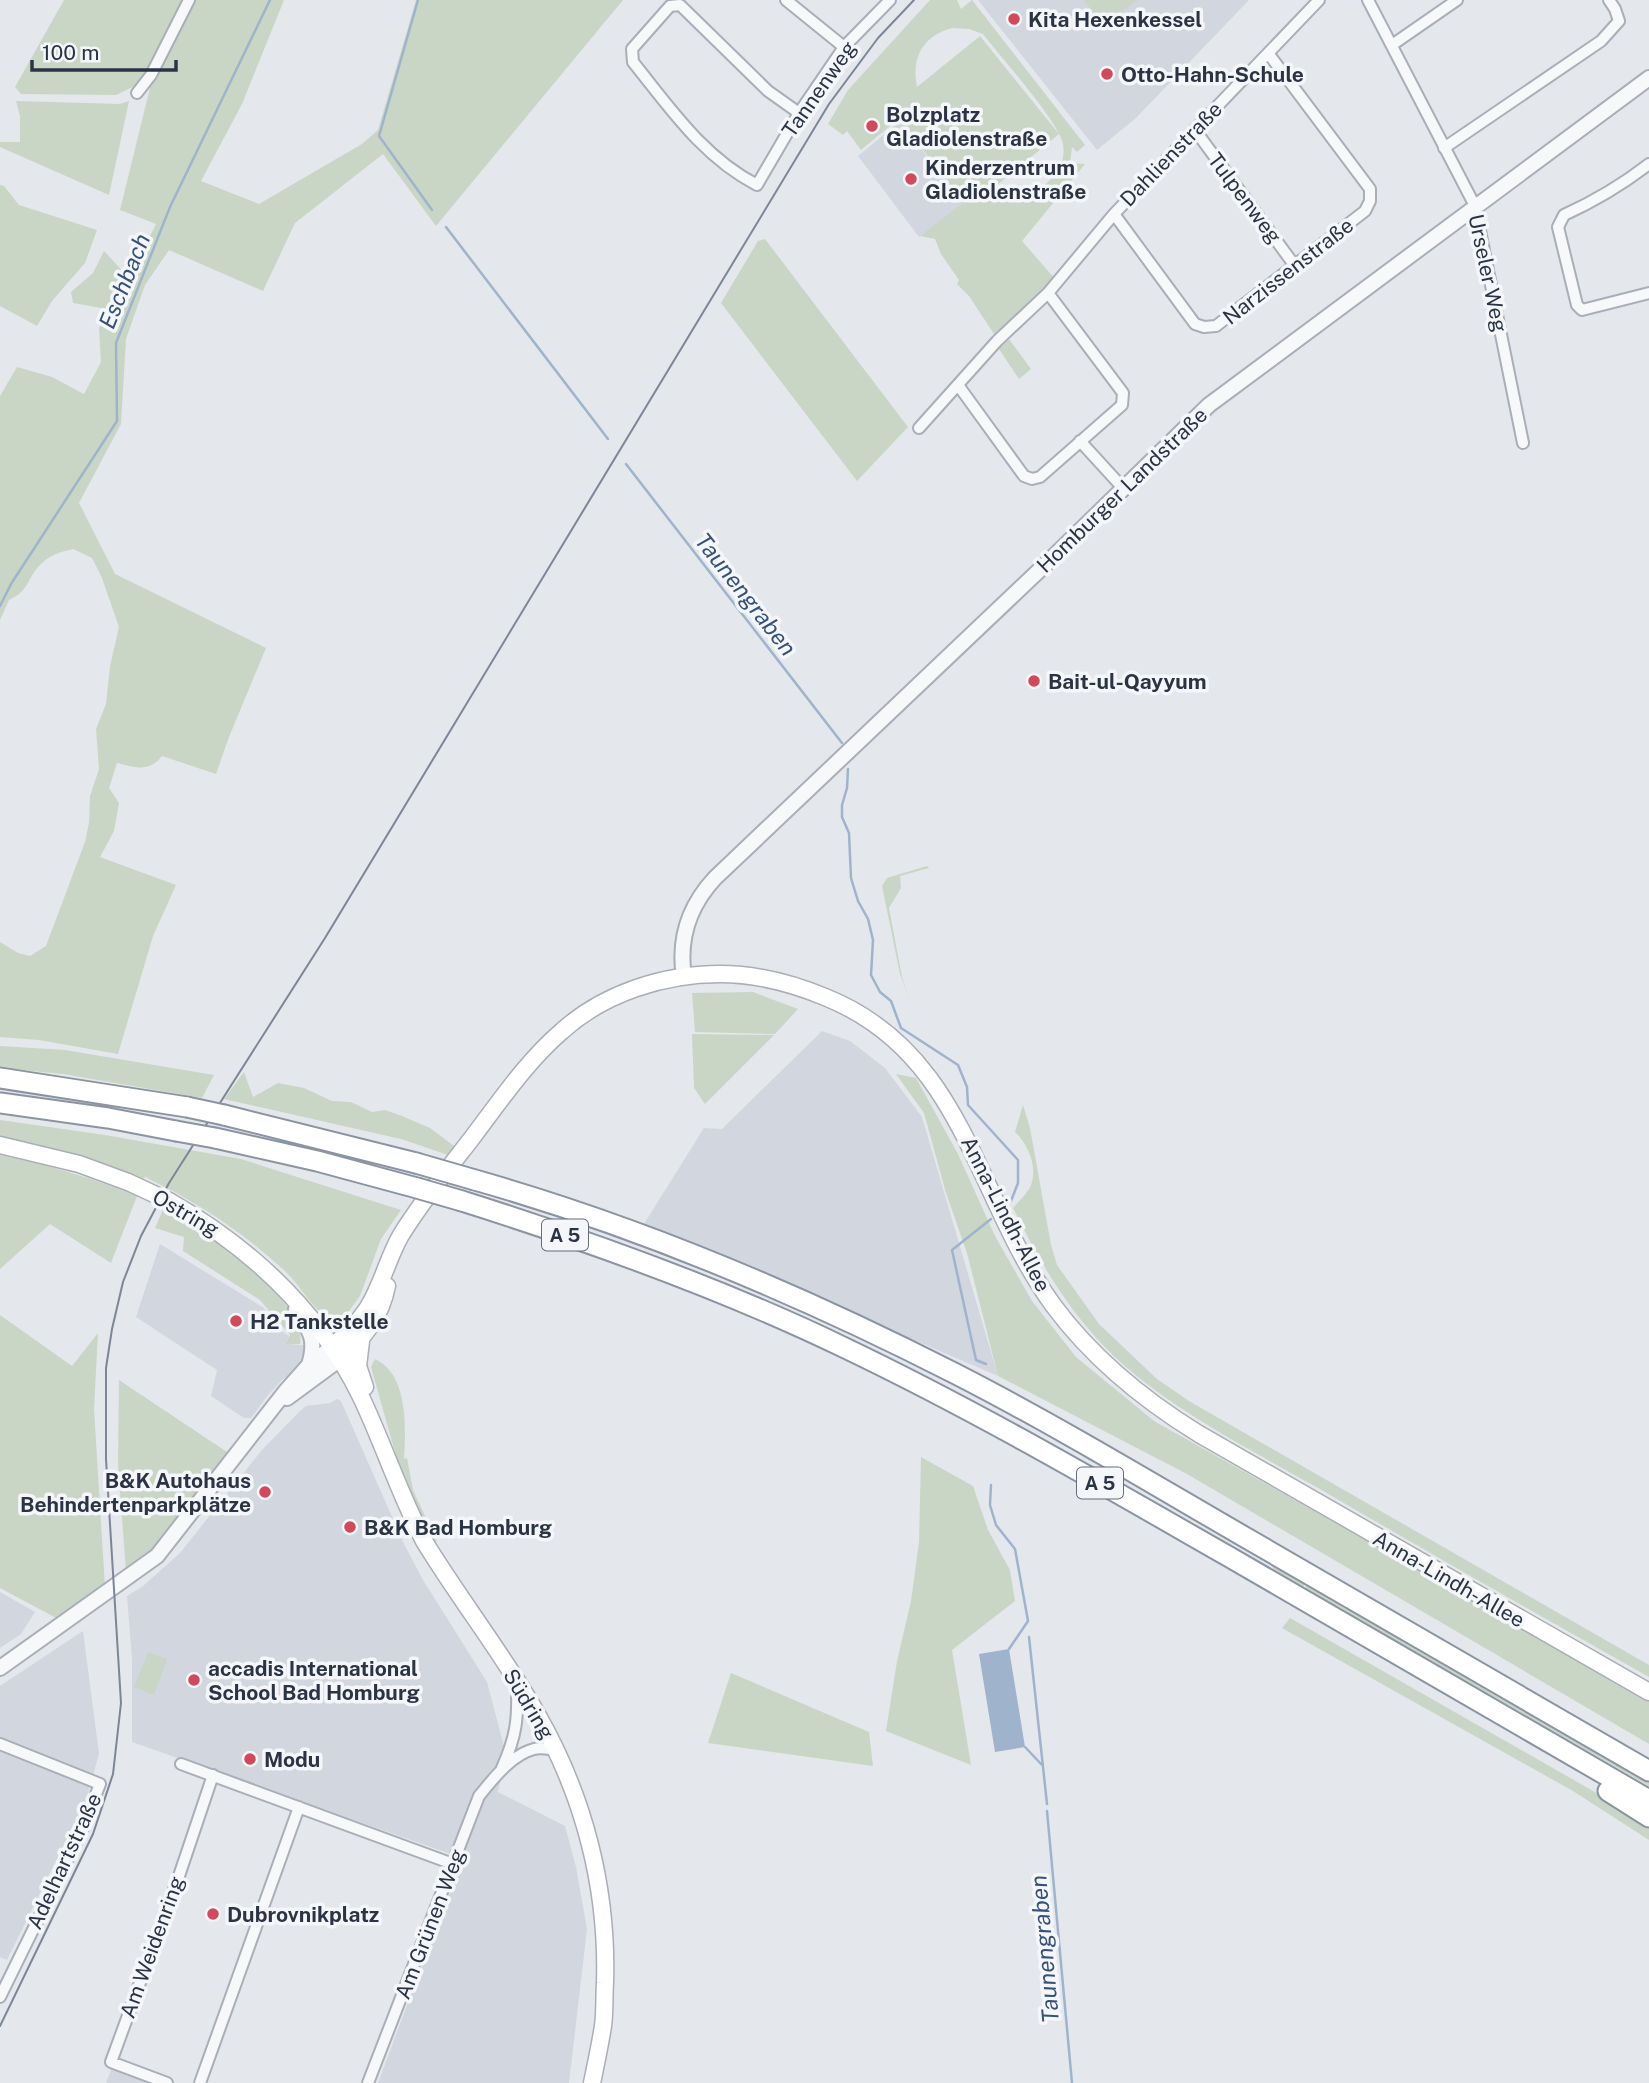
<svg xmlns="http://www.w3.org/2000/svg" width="1649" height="2083" font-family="'Public Sans',sans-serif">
	<rect width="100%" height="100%" fill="#e4e7ec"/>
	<path fill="#d2d6de" d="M978,0H1249L1136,118L1097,150Z
		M899,122L965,203L919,237L858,156Z
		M822,1031L850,1041L885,1068L922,1117L998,1376L644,1224L704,1128L722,1129Z
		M160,1244L264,1308L278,1329L289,1336L285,1345H307L304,1360L290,1378H284L268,1395L251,1418H244L211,1396L217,1370L136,1317Z
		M337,1399L341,1401L404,1544L423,1580L487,1682L506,1754L498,1792L565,1826L576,1867L587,1929L569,2083H378L462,1858L132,1742V1659L127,1596L143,1586L180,1553L262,1450L299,1412L306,1406L330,1403Z
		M0,1592L35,1612L21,1634L0,1648Z
		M83,1631L99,1754L86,1800L7,1960L0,1957V1686Z
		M112,2068L151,2083H106Z"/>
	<path fill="#c9d6c5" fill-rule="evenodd" d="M64,0H284L242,104L201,181L259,204L362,144L378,130L416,0H623L436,226L383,154L295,223L263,291L169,250L145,285L126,339L121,424L79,503L115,574L266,648L229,737L216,774L162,756C149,773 134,767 117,763L109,788L119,803L114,831L100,857L176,885L153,936L118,1054L39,1040L0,1037V942L18,953L30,956L46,946L85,842L89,823L90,796L99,769L96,729L106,704L110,666L119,627L102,578L92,558L73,549C60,552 47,556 38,567C26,582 28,591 9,600L0,620V396L17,367L52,377L84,394L101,362L99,328L107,309L73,303L71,292L93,273L104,251L129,278L156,224L120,210L150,88L141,83L116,95L21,94L15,87Z
		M930,0H957L961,9L972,0L1085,145L1077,152L1072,147L1070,163L1085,164L1022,241L1055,279L996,337L969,296L957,284L959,280L941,254L935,239L920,236L964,202L915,140L897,120L861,150L847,131L843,135L828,124L848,90ZM952,28L969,29L983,34C999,55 1060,123 1063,144C1066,160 1058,172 1047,183C1033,196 1013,194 996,186L1059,134L980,36L917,87C911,57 923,36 952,28Z
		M1084,0H1137L1102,25Z
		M16,101L120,104L129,101L109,195L0,147V142H20V116Z
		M0,185L4,186L19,205L97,230L85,263L52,301L37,326L0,306Z
		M765,239L908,427L857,481L721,303L758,241Z
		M1009,339L1031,369L1019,379L999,349Z
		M927,866L929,868L900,876L901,888L889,908L902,977L909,997L900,974L882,886L887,878Z
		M753,992L798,1009L775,1034L695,1032L692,993Z
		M692,1034L774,1035L705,1104L694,1088Z
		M0,1046L65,1050L214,1075L202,1098L63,1074L0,1068Z
		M244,1072L253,1097L278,1083L304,1088L332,1101L351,1102L372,1112L385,1110L402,1116L430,1128L454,1146L448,1155L401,1139L224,1099Z
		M896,1074L916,1078L958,1154L995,1236L1032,1301L1076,1357L1154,1421L1649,1699V1744L1187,1474L998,1376L967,1253L946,1193L924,1113Z
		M1023,1105L1030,1128L1051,1245L1057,1265L1099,1324L1157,1379L1189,1401L1649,1665V1677C1538,1615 1428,1552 1318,1488C1253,1451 1183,1416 1126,1367C1075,1323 1042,1267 1013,1208C1018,1202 1028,1193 1031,1185C1038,1167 1028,1144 1015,1132Z
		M0,1120L105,1135L241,1159L401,1210L381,1239L360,1296L344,1318L332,1323C313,1309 302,1288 285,1271C243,1232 197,1202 145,1177L144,1179L82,1156L0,1136Z
		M0,1155C47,1165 93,1178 137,1196L111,1263L50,1224L0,1269Z
		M165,1205C198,1228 308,1299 300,1344L285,1345L290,1335L260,1300L183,1251L184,1237L155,1228Z
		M0,1315L72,1366L98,1333L94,1409L105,1587L60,1620L0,1588Z
		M375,1359C408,1374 406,1427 404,1459L407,1458L413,1490L437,1542L428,1539L398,1463L371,1367Z
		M119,1380L230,1454L157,1546L126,1571L118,1465Z
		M921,1457L973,1486L988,1530L1010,1570L1015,1601L952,1650L971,1765L886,1731L897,1661L911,1601L919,1542Z
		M1272,1564L1649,1781V1786L1306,1589V1585L1302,1587L1273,1570Z
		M1290,1618L1628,1811L1649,1825V1840L1573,1791L1282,1628Z
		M148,1652L167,1659L154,1695L134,1687Z
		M731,1673L869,1732L873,1766L708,1743Z"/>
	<path fill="#9fb4cc" d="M1009,1649L1025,1747L995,1752L979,1654Z"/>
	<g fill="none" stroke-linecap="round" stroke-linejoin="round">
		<path stroke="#9fb4cc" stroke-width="2.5" d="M418,0L379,136L432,210
			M446,227L608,439
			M626,464L842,743
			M0,606L11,584L117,421L116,343L170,207L270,0
			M848,769L847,788L842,805V817L849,833L851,878L858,901L868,919L873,940L871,975L880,992L891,1001L901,1028L958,1065L967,1087L968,1105L1018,1160V1183L1011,1201
			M986,1364L976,1360L952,1250L991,1219
			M991,1485L990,1505L996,1525L1015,1549L1028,1621L1009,1649
			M1029,1637L1047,1804
			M1025,1747L1042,1765
			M1047,1811L1072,2083"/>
		<defs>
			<path id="minor" d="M786,0L844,47
				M1368,0L1475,206L1523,443
				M1392,45L1457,0
				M137,93L151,75L189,0
				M799,113L768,91L680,5L670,6L632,49L633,62C670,108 703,157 757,185L799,113L844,47L890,0
				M1195,130L1295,266
				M1444,148L1601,41L1619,21L1615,9L1609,0
				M1649,164C1622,185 1595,201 1564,215L1558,227L1577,305L1582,310L1649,293
				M1114,214L1195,324L1204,327L1216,326L1365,211L1370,201V189L1268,53
				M958,385L1024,476L1032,479L1040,477L1122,405L1123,393L1048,293
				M919,428L997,341L1048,293L1114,214L1319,0
				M1080,441L1123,488
				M0,1744L100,1784L82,1830L0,1997
				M181,1764L453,1864
				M502,1768C517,1735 518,1718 517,1682
				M167,2083L111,2062L179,1876L213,1775
				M200,2083L299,1807
				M368,2083L479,1796C493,1779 511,1755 534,1749C540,1747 549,1749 556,1750"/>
			<path id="tertiary" d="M684,977C678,939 689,906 715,878L1048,562L1209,405L1649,78
				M296,1309C310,1332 317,1338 309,1365
				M287,1398L340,1359
				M0,1668L157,1556L285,1392L309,1365L332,1347"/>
			<path id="secondary" d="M0,1145L79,1164L128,1182
				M169,1201C251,1248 321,1313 362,1399C384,1446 400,1495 424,1541C460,1600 503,1654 537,1714C584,1796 608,1888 605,1983C604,1997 605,2012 603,2026C600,2045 596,2064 592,2083
				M361,1341L358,1366L365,1387
				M332,1347C345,1335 357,1324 367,1309C382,1286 387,1259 401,1235C422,1201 448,1169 472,1138C500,1101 527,1061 562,1031C604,993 664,974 720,974C757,974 791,983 825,997C965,1053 974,1196 1053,1305C1093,1359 1142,1399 1199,1434L1649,1692
				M340,1359C363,1339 381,1317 387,1286"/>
			<path id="motorway" d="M0,1078L187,1107
				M0,1103L108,1118L176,1131
				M224,1115L416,1163
				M215,1138L317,1161L417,1188
				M475,1180C641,1227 801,1295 954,1373C1050,1422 1143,1478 1236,1532C1374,1612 1512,1691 1649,1771
				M462,1201C592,1242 721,1288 843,1347C975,1410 1100,1483 1226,1555C1367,1637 1508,1718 1649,1800
				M1608,1791L1649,1817"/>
		</defs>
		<use href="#minor" stroke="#a9aeb7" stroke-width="14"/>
		<use href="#tertiary" stroke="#a9aeb7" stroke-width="18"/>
		<use href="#secondary" stroke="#a9aeb7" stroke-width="19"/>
		<use href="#motorway" stroke="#8b94a3" stroke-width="23"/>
		<use href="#minor" stroke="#f7f8fa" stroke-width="10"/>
		<use href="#tertiary" stroke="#f7f8fa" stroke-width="14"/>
		<use href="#secondary" stroke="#fff" stroke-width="16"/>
		<use href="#motorway" stroke="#fff" stroke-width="19"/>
		<path stroke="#7d8696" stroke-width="2" d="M0,2026L93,1834L113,1774L121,1703L106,1459V1368L112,1329L123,1282L141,1236L169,1183L325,938L829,104L878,38L914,0"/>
		<defs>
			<path id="secondary-bridge" d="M128,1182L169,1201"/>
			<path id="motorway-bridge" d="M187,1107L224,1115
				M176,1131L215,1138
				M416,1163L475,1180
				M417,1188L462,1201"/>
		</defs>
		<use href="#secondary-bridge" stroke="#a9aeb7" stroke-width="19" stroke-linecap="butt"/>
		<use href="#motorway-bridge" stroke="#8b94a3" stroke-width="23" stroke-linecap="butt"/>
		<use href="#secondary-bridge" stroke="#fff" stroke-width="16"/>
		<use href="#motorway-bridge" stroke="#fff" stroke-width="19"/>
	</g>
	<g fill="#d1495b" stroke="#f4f6f9" stroke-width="2.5">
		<circle cx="1014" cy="19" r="7"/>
		<circle cx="1107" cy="74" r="7"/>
		<circle cx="872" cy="126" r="7"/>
		<circle cx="911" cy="179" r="7"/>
		<circle cx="1034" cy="681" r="7"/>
		<circle cx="236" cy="1321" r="7"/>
		<circle cx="265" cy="1492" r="7"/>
		<circle cx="350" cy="1527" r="7"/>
		<circle cx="194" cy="1680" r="7"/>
		<circle cx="250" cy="1759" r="7"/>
		<circle cx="213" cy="1914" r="7"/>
	</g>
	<g text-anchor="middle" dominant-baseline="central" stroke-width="7" stroke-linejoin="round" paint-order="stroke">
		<g fill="#f4f6f9" stroke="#676e7b" stroke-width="2">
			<rect x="542" y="1219.5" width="46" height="31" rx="5"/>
			<rect x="1077" y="1467.5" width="46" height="31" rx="5"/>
		</g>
		<g font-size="19" font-weight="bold" fill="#2b3445">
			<text x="565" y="1235">A 5</text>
			<text x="1100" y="1483">A 5</text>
		</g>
		<g font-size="21" font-weight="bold" fill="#2b3445" stroke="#f4f6f9" text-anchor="start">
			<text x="1028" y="19">Kita Hexenkessel</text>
			<text x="1121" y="74">Otto-Hahn-Schule</text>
			<text x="886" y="114">Bolzplatz<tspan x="886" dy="24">Gladiolenstraße</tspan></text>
			<text x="925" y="167">Kinderzentrum<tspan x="925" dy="24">Gladiolenstraße</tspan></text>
			<text x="1048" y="681">Bait-ul-Qayyum</text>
			<text x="250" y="1321">H2 Tankstelle</text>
			<text x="251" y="1480" text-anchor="end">B&amp;K Autohaus<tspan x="251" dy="24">Behindertenparkplätze</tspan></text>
			<text x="364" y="1527">B&amp;K Bad Homburg</text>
			<text x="208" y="1668">accadis International<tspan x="208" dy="24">School Bad Homburg</tspan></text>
			<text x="264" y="1759">Modu</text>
			<text x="227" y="1914">Dubrovnikplatz</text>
		</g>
		<g font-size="21" fill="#2b3445" stroke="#f4f6f9">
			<text transform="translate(819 89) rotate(-55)">Tannenweg</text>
			<text transform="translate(1171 154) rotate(-46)">Dahlienstraße</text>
			<text transform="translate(1245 198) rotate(53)">Tulpenweg</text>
			<text transform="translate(1288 271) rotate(-38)">Narzissenstraße</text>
			<text transform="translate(1488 273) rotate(78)">Urseler Weg</text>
			<text transform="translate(1122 490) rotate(-44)">Homburger Landstraße</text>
			<text transform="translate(186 1213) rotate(30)">Ostring</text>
			<text transform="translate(1006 1214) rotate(63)">Anna-Lindh-Allee</text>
			<text transform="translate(1449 1579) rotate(30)">Anna-Lindh-Allee</text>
			<text transform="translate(529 1704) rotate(59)">Südring</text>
			<text transform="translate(64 1861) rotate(-65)">Adelhartstraße</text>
			<text transform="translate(430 1924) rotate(-69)">Am Grünen Weg</text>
			<text transform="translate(152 1947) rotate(-70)">Am Weidenring</text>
		</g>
		<g font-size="23" font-style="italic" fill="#34527a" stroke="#f4f6f9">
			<text transform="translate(124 281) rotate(-68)">Eschbach</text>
			<text transform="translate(746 594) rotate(52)">Taunengraben</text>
			<text transform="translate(1044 1949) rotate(-95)">Taunengraben</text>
		</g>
	</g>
	<path d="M32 60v10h144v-10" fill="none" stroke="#2b3445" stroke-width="3.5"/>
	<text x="42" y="60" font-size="21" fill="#2b3445" stroke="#f4f6f9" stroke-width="5" paint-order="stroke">100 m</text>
</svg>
